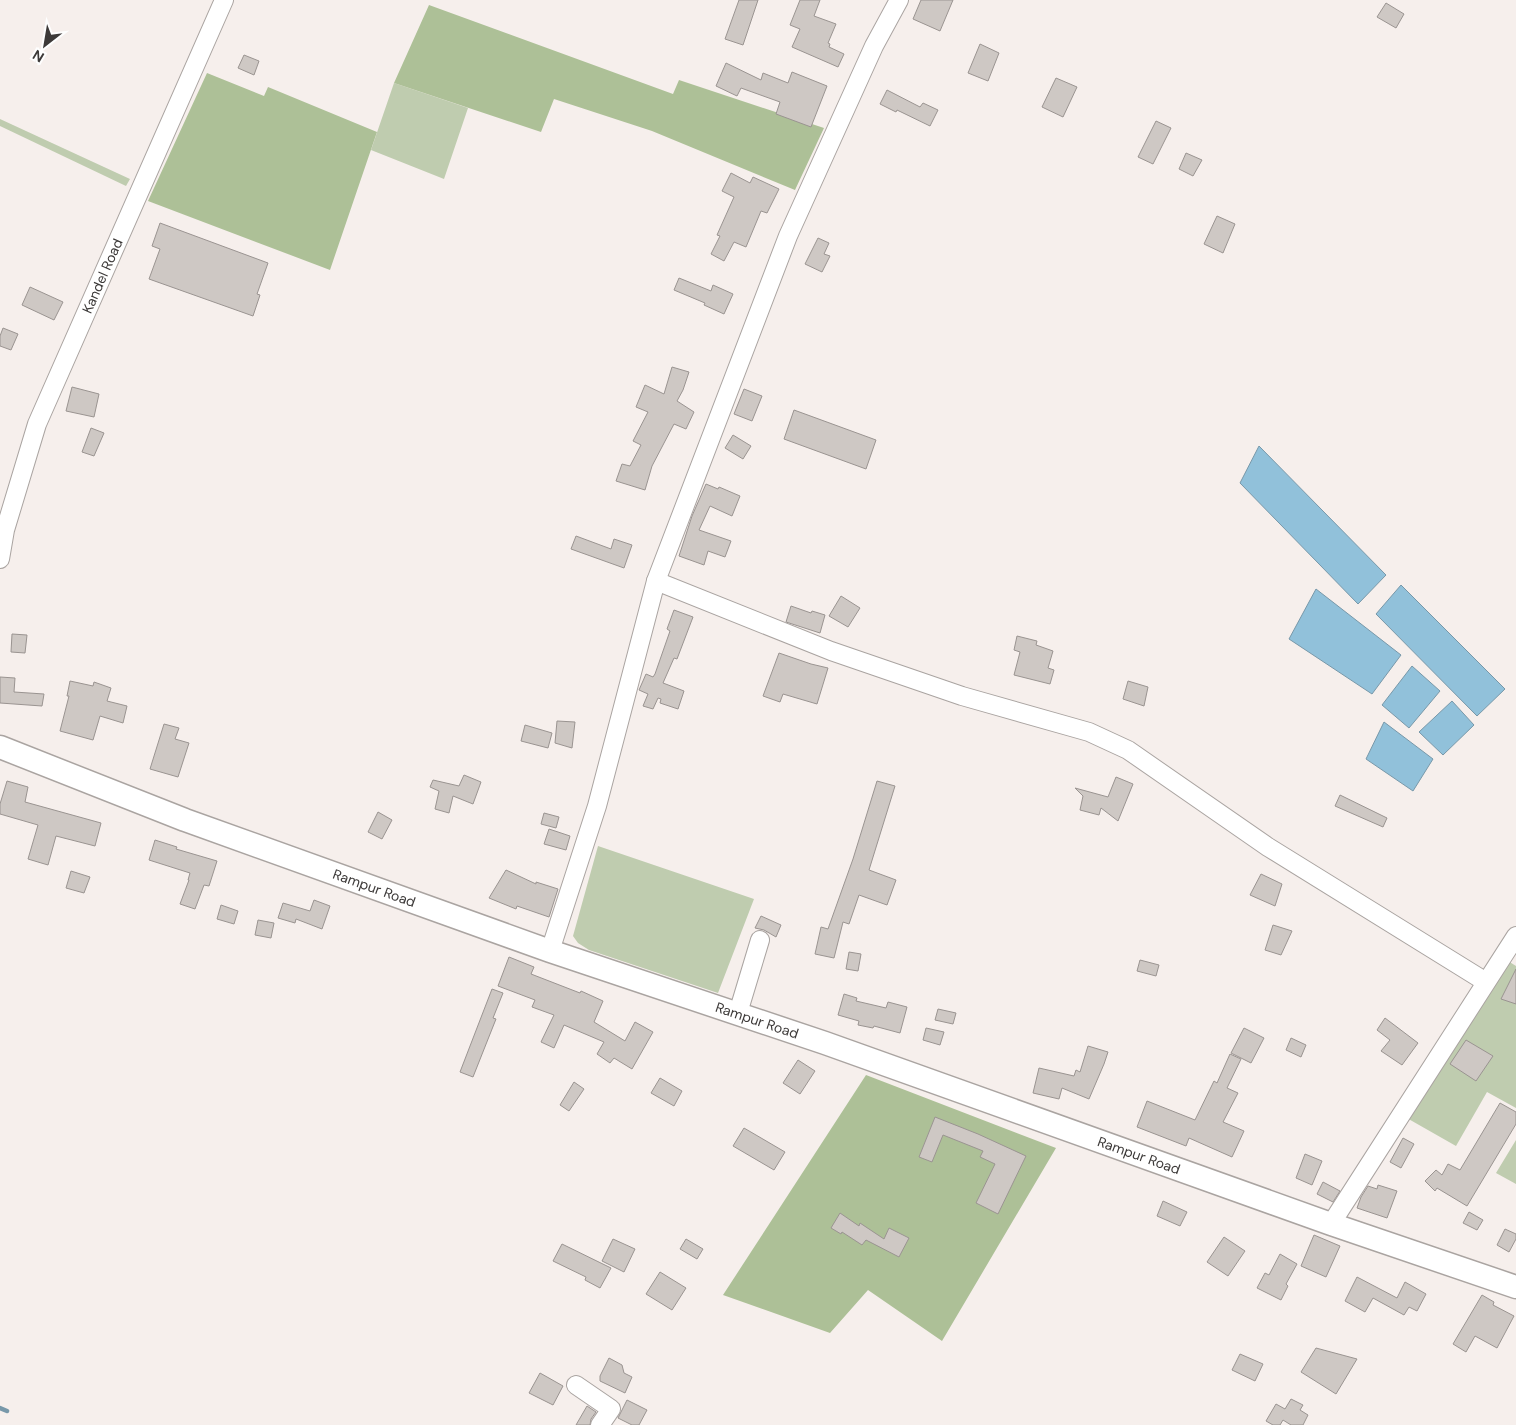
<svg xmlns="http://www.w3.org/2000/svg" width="1516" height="1425" viewBox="0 0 1516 1425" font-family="'DM Sans',sans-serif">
	<rect width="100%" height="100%" fill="#f6efec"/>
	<path fill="#bfccaf" d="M 394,83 L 468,108 L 444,179 L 371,150 Z
		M 0,119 L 130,179 L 126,186 L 0,126 Z
		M 598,846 L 754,899 L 718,993 L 589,950 L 578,943 L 573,936 Z
		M 1508,961 L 1516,966 L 1516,1108 L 1487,1092 L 1456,1146 L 1405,1117 Z
		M 1516,1140 L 1516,1184 L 1496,1173 Z"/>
	<path fill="#adc097" d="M 429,5 L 673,94 L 679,80 L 824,128 L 795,190 L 652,131 L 554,99 L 541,132 L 394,83 Z
		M 207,73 L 264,96 L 268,87 L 377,132 L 330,270 L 148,201 Z
		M 866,1075 L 1056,1148 L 942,1341 L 868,1290 L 830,1333 L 723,1295 Z"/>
	<path fill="#91c1da" stroke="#7898a9" d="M 1259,446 L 1386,575 L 1358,604 L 1240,483 Z
		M 1401,585 L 1505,689 L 1477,716 L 1376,614 Z
		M 1316,589 L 1401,655 L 1372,694 L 1289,639 Z
		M 1412,666 L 1440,691 L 1409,728 L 1382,705 Z
		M 1452,701 L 1474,725 L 1443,755 L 1419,732 Z
		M 1384,722 L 1433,759 L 1413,791 L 1366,759 Z"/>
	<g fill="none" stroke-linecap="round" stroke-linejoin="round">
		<path stroke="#7898a9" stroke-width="4.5" d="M 0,1408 L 7,1411"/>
	</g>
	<path fill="#cec8c4" stroke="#9a9491" d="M 739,0 L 758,0 L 743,45 L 725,39 Z
		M 800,0 L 820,0 L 814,16 L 836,24 L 828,43 L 830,44 L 829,47 L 844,54 L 838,67 L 792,47 L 800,29 L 790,25 Z
		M 921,0 L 953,0 L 940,31 L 913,19 Z
		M 1386,3 L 1404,14 L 1396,28 L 1377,17 Z
		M 980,44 L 999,53 L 988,81 L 968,73 Z
		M 244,55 L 259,61 L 254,75 L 238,68 Z
		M 726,63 L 761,80 L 763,73 L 788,83 L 792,72 L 827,86 L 811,127 L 776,114 L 780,102 L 741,88 L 737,96 L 716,86 Z
		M 1056,78 L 1077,87 L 1063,117 L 1042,107 Z
		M 887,90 L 920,107 L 923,103 L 938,110 L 930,126 L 897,110 L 896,112 L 880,104 Z
		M 1156,121 L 1171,128 L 1153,164 L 1138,157 Z
		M 1186,153 L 1202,160 L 1193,176 L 1179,169 Z
		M 731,173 L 750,183 L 753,177 L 779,189 L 767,213 L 761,211 L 746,247 L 734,242 L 724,261 L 711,254 L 720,236 L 717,235 L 734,197 L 722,191 Z
		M 1217,216 L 1235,224 L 1223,253 L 1204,244 Z
		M 160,223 L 268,263 L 257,294 L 260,295 L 253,316 L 149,279 L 160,249 L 152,246 Z
		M 818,238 L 829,243 L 824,254 L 830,256 L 822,272 L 805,264 Z
		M 679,278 L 711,291 L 713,285 L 733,294 L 724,314 L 704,305 L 705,303 L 674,290 Z
		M 30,287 L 63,302 L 54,320 L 22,305 Z
		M 3,328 L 18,334 L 11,350 L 0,346 L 0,336 Z
		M 672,367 L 689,372 L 683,390 L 677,401 L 694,412 L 686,429 L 674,424 L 652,466 L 645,490 L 616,481 L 622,464 L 630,466 L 641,445 L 633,441 L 648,412 L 636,407 L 645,385 L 664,394 Z
		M 72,387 L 99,394 L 94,417 L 66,411 Z
		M 744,389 L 762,396 L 752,421 L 734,414 Z
		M 794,410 L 876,440 L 866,469 L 784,439 Z
		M 91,428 L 104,433 L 94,456 L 82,452 Z
		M 733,435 L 751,446 L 743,459 L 725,448 Z
		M 706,484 L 718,489 L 719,487 L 740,496 L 732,516 L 710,506 L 699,530 L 731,541 L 725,557 L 708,551 L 704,565 L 679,556 L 692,516 Z
		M 576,536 L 611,549 L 614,539 L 632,545 L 624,568 L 571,549 Z
		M 841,596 L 860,608 L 848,627 L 829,616 Z
		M 791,606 L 811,613 L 812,611 L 825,615 L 820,633 L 786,622 Z
		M 674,610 L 693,617 L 677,659 L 674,658 L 663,683 L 684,691 L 678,709 L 660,703 L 661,699 L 658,698 L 653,709 L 643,706 L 648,694 L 639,690 L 646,674 L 653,677 L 655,674 L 670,631 L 667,629 Z
		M 12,634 L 27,635 L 25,653 L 11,652 Z
		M 1017,636 L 1037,641 L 1036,645 L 1053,651 L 1048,668 L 1054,670 L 1050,684 L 1014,675 L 1020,652 L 1014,650 Z
		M 779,653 L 811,664 L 828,668 L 817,704 L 783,694 L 780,702 L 763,696 Z
		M 0,677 L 15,678 L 14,692 L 44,694 L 42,706 L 0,703 Z
		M 70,681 L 93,686 L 94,682 L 111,688 L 107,701 L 127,706 L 123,723 L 100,716 L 93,740 L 60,731 L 69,696 L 67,696 Z
		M 1128,681 L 1148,687 L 1144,706 L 1123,699 Z
		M 557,721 L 575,722 L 572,748 L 555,743 Z
		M 164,724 L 179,728 L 175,739 L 189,743 L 178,777 L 150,769 Z
		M 525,725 L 552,733 L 548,748 L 521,741 Z
		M 464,775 L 481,782 L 473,804 L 453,796 L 449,813 L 435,809 L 439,791 L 430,787 L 433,780 L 459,786 Z
		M 1116,777 L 1133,784 L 1118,821 L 1101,808 L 1099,815 L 1080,810 L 1083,796 L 1075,788 L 1108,797 Z
		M 7,781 L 28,787 L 25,802 L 101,823 L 95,846 L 56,836 L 48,865 L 28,859 L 38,825 L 0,814 L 0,804 Z
		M 877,781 L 895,786 L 869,870 L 896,880 L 887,905 L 859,895 L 849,924 L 843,922 L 834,958 L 815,954 L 821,927 L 828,929 L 853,859 Z
		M 1340,795 L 1387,818 L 1383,827 L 1335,806 Z
		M 378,812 L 392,820 L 382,839 L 368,832 Z
		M 544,813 L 559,817 L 556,828 L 541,824 Z
		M 549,829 L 570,836 L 566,850 L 544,844 Z
		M 155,840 L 177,847 L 176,849 L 217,861 L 209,886 L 204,885 L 195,909 L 180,904 L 189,880 L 188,880 L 190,873 L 149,860 Z
		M 506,870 L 536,884 L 536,882 L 558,889 L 549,917 L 517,906 L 516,909 L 489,898 Z
		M 71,871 L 90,877 L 84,893 L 66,888 Z
		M 1261,874 L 1282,884 L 1275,906 L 1250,895 Z
		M 314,900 L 330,906 L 322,929 L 296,919 L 295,923 L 278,918 L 283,903 L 310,911 Z
		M 221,905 L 238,911 L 234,924 L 217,919 Z
		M 761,916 L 781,925 L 776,937 L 764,930 L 755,928 Z
		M 258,920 L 274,923 L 271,938 L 255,935 Z
		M 1273,925 L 1292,931 L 1281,955 L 1265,950 Z
		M 849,952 L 861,954 L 858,971 L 846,969 Z
		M 509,957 L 534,967 L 531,974 L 580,993 L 581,991 L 603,1001 L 594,1022 L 625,1041 L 635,1022 L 653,1032 L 632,1069 L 614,1058 L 610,1063 L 597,1054 L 604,1042 L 564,1025 L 554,1048 L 541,1042 L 554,1015 L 532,1007 L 535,1000 L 498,986 Z
		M 1140,960 L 1159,965 L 1156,976 L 1137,971 Z
		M 1516,969 L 1516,1004 L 1501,999 Z
		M 492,989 L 503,993 L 493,1018 L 496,1019 L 473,1077 L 460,1072 Z
		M 844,994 L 857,998 L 856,1001 L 886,1008 L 888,1002 L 907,1007 L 900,1033 L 874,1026 L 873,1028 L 858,1025 L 859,1021 L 838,1015 Z
		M 938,1009 L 956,1013 L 953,1024 L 935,1020 Z
		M 1385,1018 L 1418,1043 L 1402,1065 L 1381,1051 L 1390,1040 L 1377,1030 Z
		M 926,1028 L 944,1032 L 940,1045 L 923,1040 Z
		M 1244,1028 L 1264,1038 L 1251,1063 L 1231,1053 Z
		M 1291,1038 L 1306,1045 L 1301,1057 L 1286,1050 Z
		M 1466,1040 L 1493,1056 L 1476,1081 L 1450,1064 Z
		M 1088,1046 L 1108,1052 L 1104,1064 L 1089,1099 L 1062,1088 L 1059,1099 L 1033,1093 L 1039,1068 L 1074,1076 L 1076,1070 L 1080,1072 Z
		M 1230,1054 L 1241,1059 L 1227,1088 L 1238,1093 L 1223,1122 L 1244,1131 L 1232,1157 L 1189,1138 L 1186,1146 L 1137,1127 L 1147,1101 L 1195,1120 L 1214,1081 L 1217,1083 Z
		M 798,1060 L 815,1071 L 800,1094 L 783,1083 Z
		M 660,1078 L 682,1091 L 674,1106 L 651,1093 Z
		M 574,1082 L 584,1089 L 569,1111 L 560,1105 Z
		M 1500,1103 L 1516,1112 L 1516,1124 L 1467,1206 L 1437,1188 L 1435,1191 L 1425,1181 L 1436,1170 L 1442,1175 L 1448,1164 L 1460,1170 Z
		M 935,1117 L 978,1134 L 1026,1156 L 998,1214 L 976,1203 L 995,1164 L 980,1157 L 983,1151 L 943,1135 L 932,1162 L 919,1157 Z
		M 744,1128 L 785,1152 L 774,1170 L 733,1146 Z
		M 1403,1138 L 1414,1144 L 1401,1168 L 1390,1162 Z
		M 1305,1154 L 1322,1161 L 1312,1185 L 1296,1178 Z
		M 1323,1182 L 1340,1191 L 1333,1202 L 1317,1194 Z
		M 1378,1185 L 1397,1191 L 1387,1218 L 1357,1208 L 1361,1197 L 1368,1186 L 1377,1189 Z
		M 1163,1201 L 1187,1212 L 1180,1226 L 1157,1216 Z
		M 1469,1212 L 1483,1220 L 1477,1230 L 1463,1223 Z
		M 840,1213 L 859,1226 L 860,1223 L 884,1239 L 889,1228 L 909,1238 L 899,1257 L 866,1240 L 862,1245 L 842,1232 L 841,1234 L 831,1228 Z
		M 1505,1229 L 1516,1234 L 1516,1239 L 1509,1252 L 1497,1245 Z
		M 1314,1235 L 1340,1246 L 1326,1277 L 1301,1266 Z
		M 1224,1237 L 1245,1251 L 1228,1276 L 1207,1262 Z
		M 613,1239 L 635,1249 L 624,1272 L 602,1261 Z
		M 686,1239 L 703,1249 L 697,1259 L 680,1249 Z
		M 562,1244 L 611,1268 L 600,1288 L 585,1280 L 586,1277 L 553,1261 Z
		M 1280,1254 L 1297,1264 L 1286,1284 L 1288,1286 L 1281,1300 L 1257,1288 L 1265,1273 L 1269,1275 Z
		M 660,1272 L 686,1288 L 672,1310 L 646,1294 Z
		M 1357,1277 L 1397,1298 L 1405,1282 L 1426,1294 L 1417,1311 L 1409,1307 L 1404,1315 L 1373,1298 L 1365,1312 L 1345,1301 Z
		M 1482,1295 L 1494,1302 L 1493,1305 L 1514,1316 L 1497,1348 L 1475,1336 L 1466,1352 L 1453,1344 Z
		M 1316,1348 L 1357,1359 L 1336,1394 L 1301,1372 Z
		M 1240,1354 L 1263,1364 L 1255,1381 L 1232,1370 Z
		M 609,1358 L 622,1365 L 624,1373 L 632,1377 L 625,1393 L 600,1381 L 600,1376 Z
		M 540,1373 L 563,1386 L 553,1405 L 529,1393 Z
		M 1291,1399 L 1303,1405 L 1300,1410 L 1308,1415 L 1303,1425 L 1291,1425 L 1283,1420 L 1280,1425 L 1273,1425 L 1266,1421 L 1276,1404 L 1285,1409 Z
		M 627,1400 L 647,1410 L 639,1425 L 632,1425 L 618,1418 Z
		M 587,1406 L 596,1412 L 591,1419 L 590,1425 L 576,1425 Z"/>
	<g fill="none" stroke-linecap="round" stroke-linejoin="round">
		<defs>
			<g id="minor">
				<path id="s1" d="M 0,559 L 5,530 L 37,424 L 224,0"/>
				<path d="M 656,581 L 831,651 L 962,696 L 1089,732 L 1128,750 L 1268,847 L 1486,982"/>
				<path d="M 550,951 L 597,806 L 656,581 L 788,236 L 874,46 L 899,0"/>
				<path d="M 738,1013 L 760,940"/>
				<path d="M 1331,1224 L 1516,936"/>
				<path d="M 576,1385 L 611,1409 L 600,1425"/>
			</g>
			<g id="major">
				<path id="s2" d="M 0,747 L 185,820 L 550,951 L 825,1043 L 1331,1224 L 1516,1287"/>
			</g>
		</defs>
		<use href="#minor" stroke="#aaa4a1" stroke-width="20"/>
		<use href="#major" stroke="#aaa4a1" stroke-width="25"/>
		<use href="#minor" stroke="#fff" stroke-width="18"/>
		<use href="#major" stroke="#fff" stroke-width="22"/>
	</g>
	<g text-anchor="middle" stroke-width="4.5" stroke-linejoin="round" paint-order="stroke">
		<g font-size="14" fill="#3c3938" stroke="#fefefe">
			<text dy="5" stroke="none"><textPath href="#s1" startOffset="302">Kandel Road</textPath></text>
			<text dy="5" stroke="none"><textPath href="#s2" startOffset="400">Rampur Road</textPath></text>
			<text dy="5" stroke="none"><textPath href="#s2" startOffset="805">Rampur Road</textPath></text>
			<text dy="5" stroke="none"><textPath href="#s2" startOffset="1210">Rampur Road</textPath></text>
		</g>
	</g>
	<g transform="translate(45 45) rotate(211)" stroke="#fefefe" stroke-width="4" paint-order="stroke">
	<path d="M0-4L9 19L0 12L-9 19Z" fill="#3c3938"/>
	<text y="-8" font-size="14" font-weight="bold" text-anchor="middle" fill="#3c3938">N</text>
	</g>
</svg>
